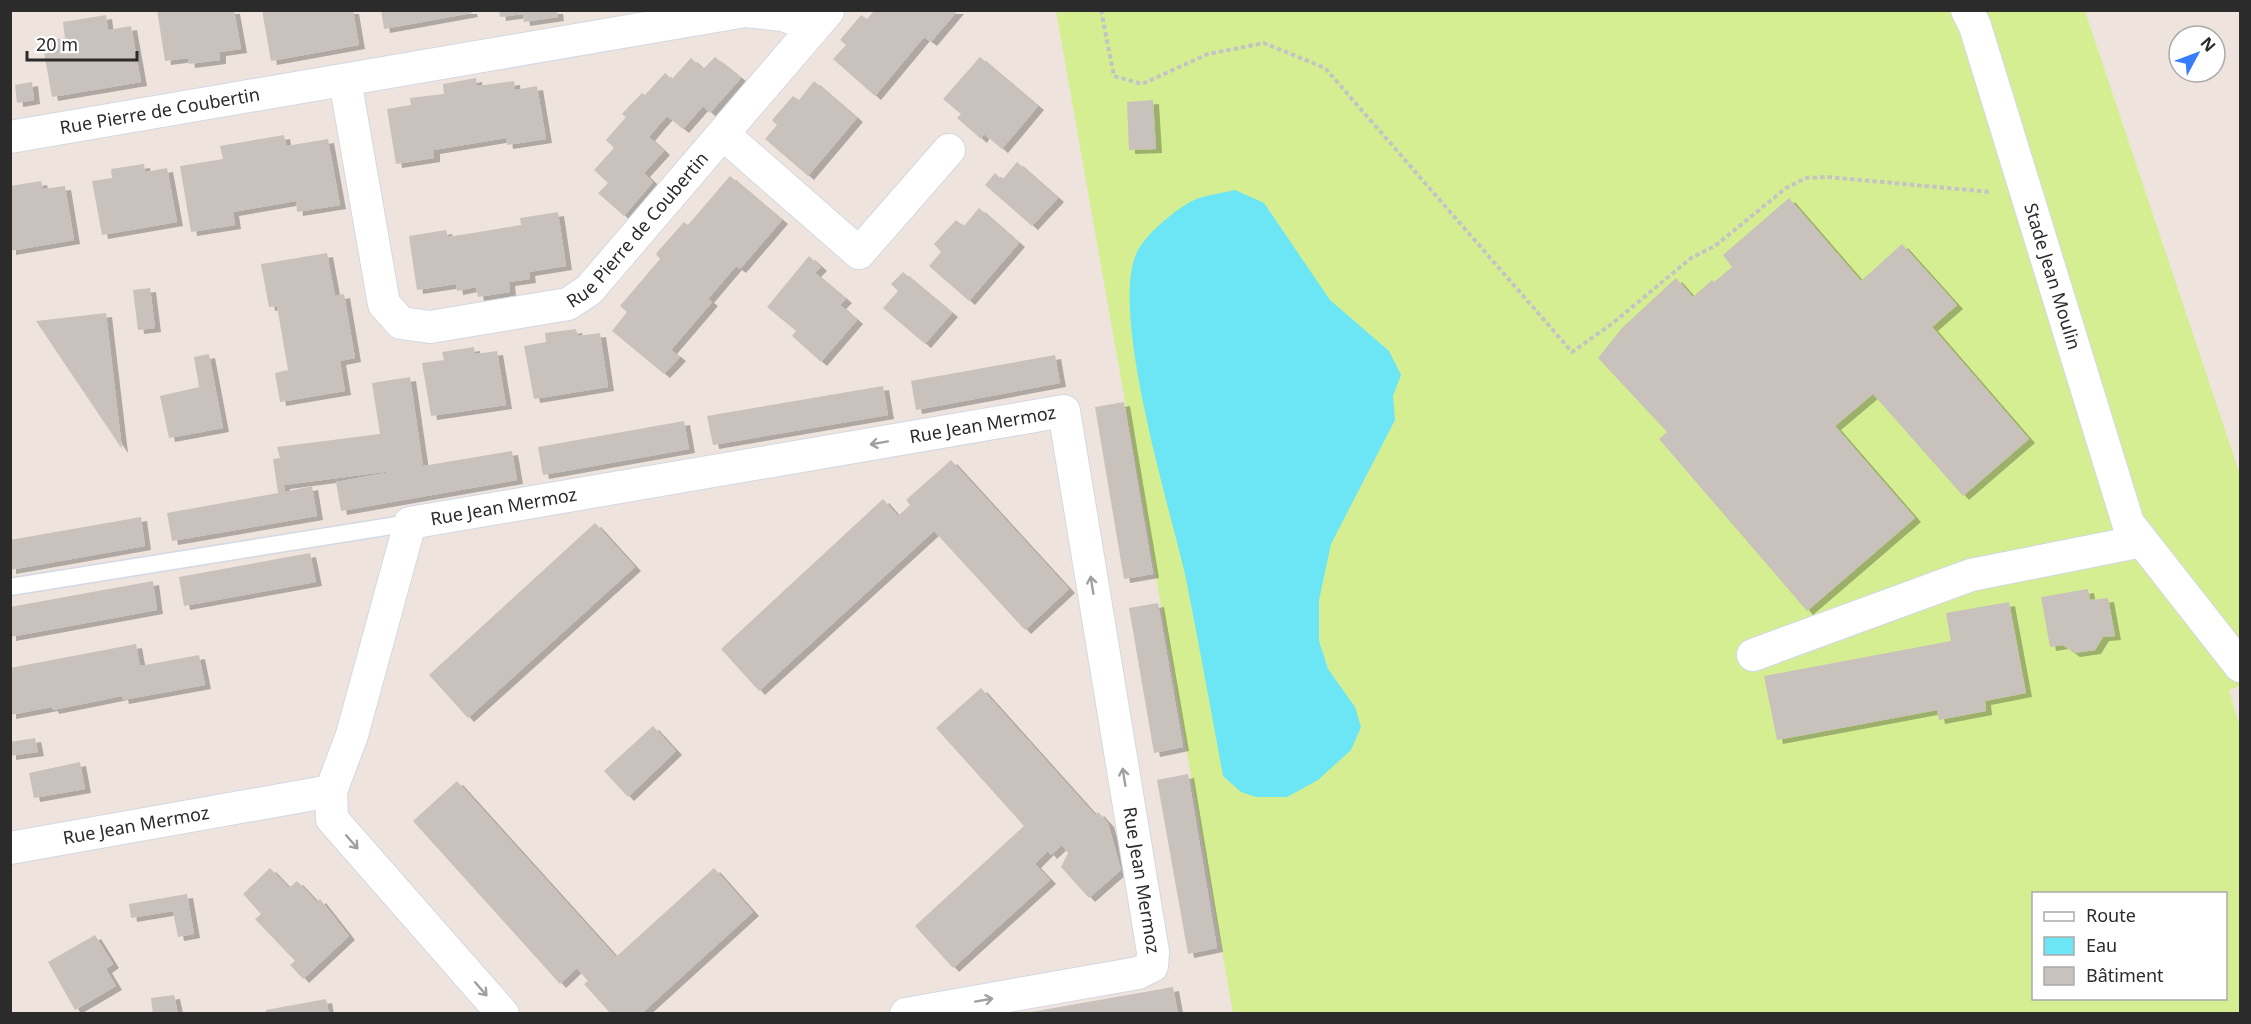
<svg xmlns="http://www.w3.org/2000/svg" width="2251" height="1024" viewBox="0 0 2251 1024" font-family="'Noto Sans',sans-serif">
	<defs>
		<filter id="shadow"><feDropShadow dx="6" dy="4" stdDeviation="0" flood-color="#0004"/></filter>
	</defs>
	<rect width="100%" height="100%" fill="#eee4dd"/>
	<path fill="#d5ee92" fill-rule="evenodd" d="M 1056,11 L 2085,11 L 2240,475 L 2240,686 L 2229,690 L 2240,727 L 2240,1013 L 1233,1013 ZM 2034,894 L 2226,894 L 2226,998 L 2034,998 Z"/>
	<path fill="#6ce5f4" d="M 1235,190 L 1264,203 L 1330,300 L 1389,351 L 1401,375 L 1393,396 L 1395,420 L 1331,544 L 1319,600 L 1319,641 L 1328,669 L 1355,707 L 1361,727 L 1351,750 L 1318,780 L 1287,797 L 1256,797 L 1241,792 L 1223,776 C 1211,710 1199,645 1186,579 C 1171,510 1107,308 1138,250 C 1147,233 1181,204 1199,198 C 1211,194 1223,193 1235,190 Z"/>
	<path fill="#c9c1bc" filter="url(#shadow)" d="M 157,10 L 234,10 L 241,49 L 220,52 L 220,60 L 189,64 L 188,58 L 165,61 Z
		M 262,10 L 353,10 L 359,45 L 271,61 Z
		M 381,10 L 471,10 L 472,13 L 384,29 Z
		M 499,10 L 557,10 L 558,17 L 524,22 L 523,14 L 500,17 Z
		M 875,10 L 958,10 L 931,42 L 924,37 L 875,96 L 833,59 L 846,45 L 840,40 L 861,15 L 867,19 Z
		M 106,15 L 108,30 L 131,26 L 141,82 L 52,97 L 42,41 L 65,38 L 63,22 Z
		M 715,57 L 741,78 L 710,113 L 703,106 L 683,129 L 667,116 L 658,126 L 649,137 L 664,151 L 644,173 L 653,182 L 624,216 L 598,193 L 608,183 L 594,170 L 614,148 L 606,140 L 626,117 L 622,114 L 631,104 L 642,93 L 645,95 L 665,73 L 672,79 L 691,58 L 703,69 Z
		M 980,57 L 1038,106 L 1002,149 L 984,134 L 981,139 L 957,118 L 961,114 L 943,99 Z
		M 476,78 L 477,86 L 514,81 L 515,90 L 537,86 L 546,139 L 507,145 L 506,138 L 434,150 L 434,158 L 396,164 L 387,109 L 411,105 L 410,98 L 444,94 L 443,84 Z
		M 814,81 L 857,118 L 808,176 L 765,139 L 777,125 L 772,120 L 793,96 L 799,100 Z
		M 32,82 L 34,100 L 17,103 L 15,85 Z
		M 1153,100 L 1156,149 L 1129,150 L 1127,102 Z
		M 284,135 L 286,146 L 328,139 L 340,205 L 297,212 L 296,201 L 233,212 L 235,225 L 191,232 L 180,166 L 223,159 L 220,146 Z
		M 1017,162 L 1058,198 L 1032,226 L 985,185 L 995,173 L 1002,180 Z
		M 144,164 L 145,172 L 167,168 L 177,222 L 102,235 L 92,181 L 112,178 L 111,169 Z
		M 730,176 L 782,220 L 740,269 L 736,266 L 708,299 L 712,302 L 671,350 L 680,357 L 664,374 L 612,331 L 627,312 L 620,306 L 660,259 L 656,254 L 660,249 L 684,222 L 688,225 Z
		M 41,181 L 43,189 L 65,186 L 74,240 L 10,251 L 10,186 Z
		M 1789,198 L 1861,281 L 1902,244 L 1957,305 L 1932,327 L 2029,439 L 1963,496 L 1873,394 L 1835,426 L 1915,518 L 1807,611 L 1659,439 L 1667,432 L 1598,358 L 1622,328 L 1676,278 L 1693,297 L 1712,280 L 1714,282 L 1732,267 L 1723,255 Z
		M 979,208 L 1019,243 L 969,301 L 929,266 L 941,252 L 934,244 L 956,220 L 964,226 Z
		M 558,212 L 566,266 L 529,272 L 530,279 L 509,282 L 510,292 L 478,297 L 476,287 L 457,291 L 456,284 L 417,290 L 409,236 L 446,230 L 448,237 L 485,231 L 521,225 L 520,218 Z
		M 327,253 L 335,296 L 344,294 L 355,358 L 340,361 L 345,391 L 280,402 L 275,373 L 288,370 L 277,306 L 269,307 L 261,264 Z
		M 809,256 L 821,267 L 815,273 L 846,299 L 840,305 L 857,320 L 821,362 L 792,336 L 796,331 L 767,307 Z
		M 903,272 L 952,313 L 925,344 L 883,308 L 898,291 L 891,284 Z
		M 150,288 L 155,328 L 138,330 L 133,290 Z
		M 106,313 L 122,449 L 36,321 Z
		M 576,329 L 578,336 L 600,333 L 608,387 L 534,399 L 524,346 L 546,342 L 545,333 Z
		M 474,347 L 475,354 L 497,351 L 506,405 L 431,416 L 422,363 L 444,360 L 442,352 Z
		M 209,354 L 223,428 L 169,438 L 160,396 L 199,387 L 194,357 Z
		M 1055,355 L 1060,383 L 916,410 L 911,381 Z
		M 410,377 L 423,466 L 512,451 L 517,480 L 341,511 L 336,482 L 407,469 L 284,485 L 285,492 L 312,486 L 317,516 L 172,541 L 167,513 L 278,493 L 273,459 L 280,458 L 277,447 L 380,434 L 372,383 Z
		M 883,386 L 888,415 L 713,445 L 707,416 Z
		M 1124,402 L 1153,574 L 1124,579 L 1095,407 Z
		M 684,421 L 689,449 L 543,475 L 538,447 Z
		M 951,460 L 1069,589 L 1025,630 L 934,531 L 759,691 L 721,649 L 883,499 L 898,516 L 910,505 L 906,500 Z
		M 141,517 L 145,546 L 10,570 L 10,540 Z
		M 595,523 L 635,567 L 468,718 L 429,675 Z
		M 310,553 L 316,582 L 184,606 L 179,577 Z
		M 153,581 L 157,610 L 10,637 L 10,607 Z
		M 2088,589 L 2090,600 L 2108,598 L 2115,636 L 2103,637 L 2095,650 L 2074,653 L 2063,645 L 2050,647 L 2041,597 Z
		M 2009,602 L 2026,693 L 1985,701 L 1986,711 L 1939,720 L 1937,710 L 1777,740 L 1764,676 L 1951,641 L 1946,613 Z
		M 1158,603 L 1183,747 L 1154,753 L 1129,608 Z
		M 136,644 L 140,666 L 199,655 L 205,685 L 123,700 L 122,696 L 53,710 L 52,707 L 10,715 L 10,668 Z
		M 981,688 L 1095,815 L 1098,812 L 1108,823 L 1121,870 L 1089,898 L 1061,867 L 1068,853 L 1062,845 L 1051,855 L 1048,851 L 1035,864 L 1050,880 L 953,968 L 915,926 L 1024,826 L 936,728 Z
		M 653,726 L 676,751 L 628,797 L 604,771 Z
		M 35,738 L 38,752 L 10,756 L 10,742 Z
		M 80,762 L 85,789 L 34,798 L 29,773 Z
		M 1188,774 L 1217,948 L 1188,954 L 1157,780 Z
		M 457,781 L 616,957 L 714,868 L 753,912 L 641,1014 L 611,1014 L 584,984 L 588,981 L 577,968 L 560,984 L 413,821 Z
		M 270,868 L 289,888 L 297,881 L 317,902 L 320,899 L 349,936 L 303,979 L 290,965 L 295,961 L 255,919 L 261,914 L 243,894 Z
		M 187,894 L 194,934 L 178,937 L 173,911 L 131,918 L 129,904 Z
		M 95,935 L 113,964 L 106,969 L 116,986 L 75,1010 L 48,962 Z
		M 1173,987 L 1178,1014 L 1031,1014 L 1031,1012 Z
		M 174,995 L 178,1014 L 153,1014 L 151,998 Z
		M 326,999 L 329,1014 L 266,1014 L 266,1010 Z"/>
	<g fill="none" stroke-linecap="round" stroke-linejoin="round">
		<defs>
			<path id="lane" d="M 10,587 L 410,523"/>
			<g id="street">
				<path id="s1" d="M 1967,10 L 1975,26 L 2128,523 L 2240,666"/>
				<path id="s2" d="M 345,80 L 384,304 L 401,323 L 430,327 L 568,304 L 589,290 L 828,11"/>
				<path d="M 723,134 L 859,253 L 949,150"/>
				<path id="s3" d="M 10,137 L 745,11 L 783,15 L 815,26"/>
				<path d="M 1753,655 L 1971,575 L 2142,541"/>
				<path id="s4" d="M 10,848 L 331,791"/>
				<path id="s5" d="M 503,1014 L 332,819 L 331,791 L 352,735 L 410,523 L 1064,411 L 1153,952 L 1152,966 L 1138,973 L 906,1014"/>
			</g>
		</defs>
		<use href="#lane" stroke="#d2d8e4" stroke-width="19"/>
		<use href="#street" stroke="#d2d8e4" stroke-width="34"/>
		<path stroke="#c4c4c4" stroke-width="4" stroke-dasharray="4.5 3" stroke-linecap="butt" d="M 1101,10 L 1114,76 L 1142,84 L 1208,54 L 1264,43 L 1325,68 L 1572,352 L 1613,323 L 1691,258 L 1715,246 L 1786,188 L 1806,178 L 1828,177 L 1991,192"/>
		<use href="#lane" stroke="#fff" stroke-width="16"/>
		<use href="#street" stroke="#fff" stroke-width="32"/>
	</g>
	<defs><path id="oneway-shaft" d="M-6 0H5M1.5-3L5.5 0L1.5 3" fill="none" stroke-width="1.6" stroke-linecap="round" stroke-linejoin="round" transform="scale(1.5)"/></defs>
	<g stroke="#a0a0a0">
		<use href="#oneway-shaft" transform="translate(879 443) rotate(170)"/>
		<use href="#oneway-shaft" transform="translate(1092 585) rotate(-99)"/>
		<use href="#oneway-shaft" transform="translate(1124 777) rotate(-99)"/>
		<use href="#oneway-shaft" transform="translate(352 842) rotate(49)"/>
		<use href="#oneway-shaft" transform="translate(481 989) rotate(49)"/>
		<use href="#oneway-shaft" transform="translate(984 1000) rotate(-10)"/>
	</g>
	<g text-anchor="middle" stroke-width="4.5" stroke-linejoin="round" paint-order="stroke">
		<g font-size="18" fill="#2b2b2b" stroke="#fff">
			<text dy="6" stroke="none"><textPath href="#s3" startOffset="152">Rue Pierre de Coubertin</textPath></text>
			<text dy="6" stroke="none"><textPath href="#s2" startOffset="524">Rue Pierre de Coubertin</textPath></text>
			<text dy="6" stroke="none"><textPath href="#s1" startOffset="280">Stade Jean Moulin</textPath></text>
			<text dy="6" stroke="none"><textPath href="#s5" startOffset="1148">Rue Jean Mermoz</textPath></text>
			<text dy="6" stroke="none"><textPath href="#s5" startOffset="662">Rue Jean Mermoz</textPath></text>
			<text dy="6" stroke="none"><textPath href="#s4" startOffset="128">Rue Jean Mermoz</textPath></text>
			<text dy="6" stroke="none"><textPath href="#s5" startOffset="1706">Rue Jean Mermoz</textPath></text>
		</g>
	</g>
	<rect width="2251" height="1024" fill="none" stroke="#2b2b2b" stroke-width="24"/>
	<rect x="2032" y="892" width="195" height="108" fill="#ffffff" stroke="#aaaaaa" stroke-width="1.5"/>
	<rect x="2044" y="912" width="30" height="9" fill="#ffffff" stroke="#aaaaaa" stroke-width="1.5"/>
	<text x="2086" y="922" font-size="18" fill="#2b2b2b">Route</text>
	<rect x="2044" y="937" width="30" height="18" fill="#6ce5f4" stroke="#aaaaaa" stroke-width="1.5"/>
	<text x="2086" y="952" font-size="18" fill="#2b2b2b">Eau</text>
	<rect x="2044" y="967" width="30" height="18" fill="#c9c1bc" stroke="#aaaaaa" stroke-width="1.5"/>
	<text x="2086" y="982" font-size="18" fill="#2b2b2b">Bâtiment</text>
	<g transform="translate(2197 54) rotate(49)"><circle r="28" fill="#ffffff" stroke="#aaaaaa" stroke-width="1.5"/>
	<path d="M0-4.5L10 22L0 15L-10 22Z" fill="#387cff"/>
	<text y="-9" font-size="16" font-weight="bold" text-anchor="middle" fill="#2b2b2b">N</text>
	</g>
	<path d="M27 51v9h110v-9" fill="none" stroke="#2b2b2b" stroke-width="3"/>
	<text x="36" y="51" font-size="18" fill="#2b2b2b" stroke="#ffffff" stroke-width="4.5" paint-order="stroke">20 m</text>
</svg>
